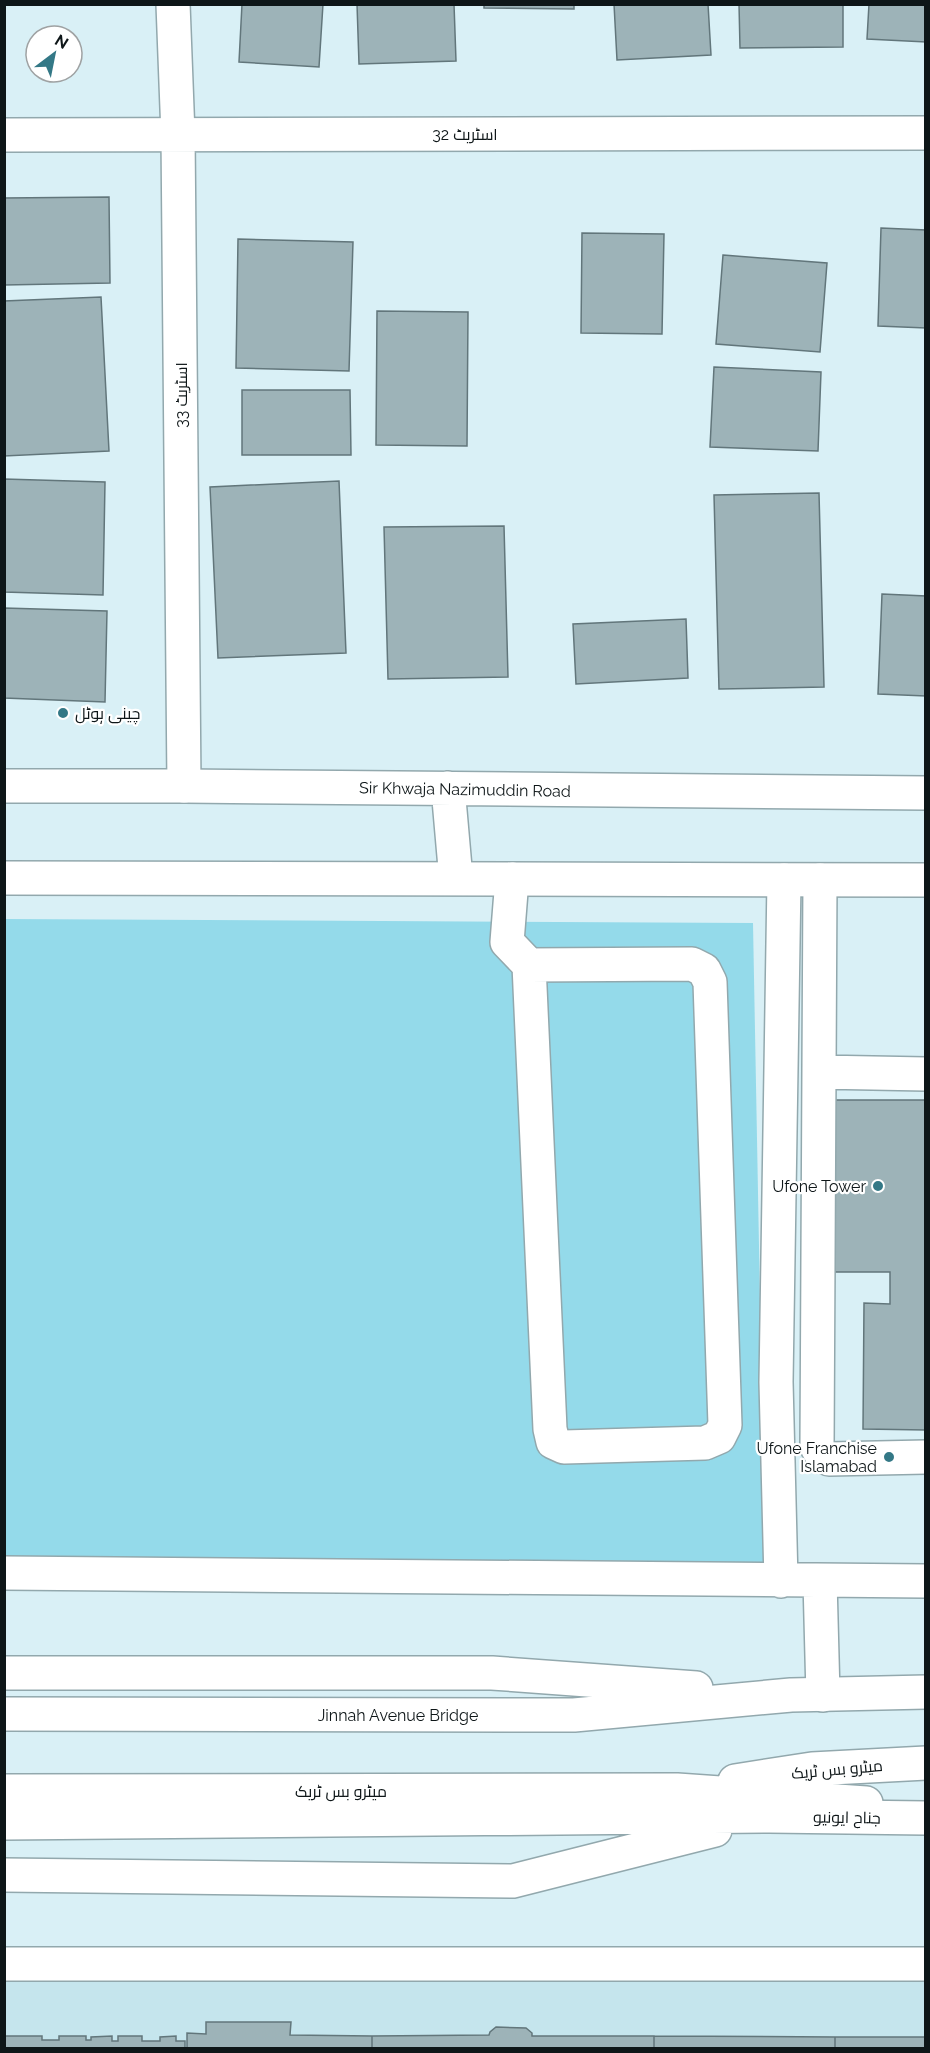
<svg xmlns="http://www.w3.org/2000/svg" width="930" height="2053" viewBox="0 0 930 2053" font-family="Raleway,Cairo,sans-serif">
	<rect width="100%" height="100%" fill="#d9f0f6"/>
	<path fill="#c5e5ed" d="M 4,1964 L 925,1964 L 925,2048 L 5,2048 Z"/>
	<path fill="#94daea" d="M 4,919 L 753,923 L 765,1570 L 5,1588 Z"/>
	<path fill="#9db3b8" stroke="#62767b" stroke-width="1.5" d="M 242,4 L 323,4 L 319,67 L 239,62 Z
		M 357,4 L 454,4 L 456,61 L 359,64 Z
		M 484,4 L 574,4 L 574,9 L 484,8 Z
		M 614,4 L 708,4 L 711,55 L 617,60 Z
		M 739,4 L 843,4 L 843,47 L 740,48 Z
		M 869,4 L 926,4 L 926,42 L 867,39 Z
		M 109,197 L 110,283 L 4,285 L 4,198 Z
		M 881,228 L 926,230 L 926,328 L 878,326 Z
		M 582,233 L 664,234 L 662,334 L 581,333 Z
		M 238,239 L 353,242 L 349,371 L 236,368 Z
		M 723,255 L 827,263 L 820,352 L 716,344 Z
		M 101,297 L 109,451 L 4,456 L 4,301 Z
		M 377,311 L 468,312 L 467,446 L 376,445 Z
		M 714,367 L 821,372 L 818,451 L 710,447 Z
		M 242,390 L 350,390 L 351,455 L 242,455 Z
		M 4,479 L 105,482 L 103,595 L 4,592 Z
		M 339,481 L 346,653 L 218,658 L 210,487 Z
		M 819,493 L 824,687 L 719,689 L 714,495 Z
		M 504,526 L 508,677 L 388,679 L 384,527 Z
		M 882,594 L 926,596 L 926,696 L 878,694 Z
		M 4,608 L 107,611 L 105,702 L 4,698 Z
		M 686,619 L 688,678 L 576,684 L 573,624 Z
		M 832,1100 L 926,1100 L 926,1430 L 863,1429 L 864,1303 L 890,1304 L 890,1272 L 831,1272 Z
		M 206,2022 L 291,2022 L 290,2035 L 372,2036 L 372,2048 L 187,2048 L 187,2033 L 206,2034 Z
		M 496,2027 L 526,2028 L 532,2033 L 532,2036 L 654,2036 L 654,2048 L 372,2048 L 372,2036 L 489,2035 L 490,2032 Z
		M 4,2036 L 42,2036 L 42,2040 L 59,2040 L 59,2036 L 86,2036 L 86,2040 L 91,2040 L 91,2037 L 112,2036 L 112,2041 L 118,2041 L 118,2036 L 142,2036 L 142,2041 L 160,2041 L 160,2037 L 176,2036 L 176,2041 L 185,2041 L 185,2048 L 4,2048 Z
		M 654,2036 L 835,2037 L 835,2048 L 654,2048 Z
		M 835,2037 L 926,2037 L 926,2048 L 835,2048 Z"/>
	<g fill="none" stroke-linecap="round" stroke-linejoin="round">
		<defs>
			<path id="minor" d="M 173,4 L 178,135 L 184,786
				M 4,135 L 926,133
				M 512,879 L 507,942 L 529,965 L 692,964 L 704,970 L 710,982 L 725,1425 L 719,1437 L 705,1443 L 564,1447 L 553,1442 L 550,1429 L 529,965
				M 820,880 L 817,1447 L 821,1454 L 829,1459 L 926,1457
				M 819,1072 L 926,1074
				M 4,1573 L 926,1581
				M 781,1581 L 776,1382 L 784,880
				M 820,1581 L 823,1695
				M 735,1781 L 812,1769 L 926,1763
				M 4,1791 L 677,1790 L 866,1803
				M 4,1964 L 926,1964"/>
			<path id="major" d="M 4,786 L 184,786 L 926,793
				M 448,788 L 456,879
				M 4,878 L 926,880
				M 4,1673 L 492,1673 L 696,1688
				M 4,1714 L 574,1715 L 791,1695 L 926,1692
				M 4,1823 L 769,1816 L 926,1818
				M 4,1875 L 513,1881 L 715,1830"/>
		</defs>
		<use href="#minor" stroke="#92a8ad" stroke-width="36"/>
		<use href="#major" stroke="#92a8ad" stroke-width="36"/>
		<use href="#minor" stroke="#fff" stroke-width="33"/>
		<use href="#major" stroke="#fff" stroke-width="33"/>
	</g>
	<g fill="#337886" stroke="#fff" stroke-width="2">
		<circle cx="63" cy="713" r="6"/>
		<circle cx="878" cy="1186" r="6"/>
		<circle cx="889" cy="1457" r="6"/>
	</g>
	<g text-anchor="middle" stroke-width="4.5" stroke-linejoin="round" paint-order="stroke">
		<g font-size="16" fill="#0e1618" stroke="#fff">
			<text x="465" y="140">اسٹریٹ 32</text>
			<text transform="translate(181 395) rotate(-90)" y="6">اسٹریٹ 33</text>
			<text transform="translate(465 789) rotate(1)" y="6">Sir Khwaja Nazimuddin Road</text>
			<text x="398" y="1721">Jinnah Avenue Bridge</text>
			<text transform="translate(837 1769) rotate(-5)" y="6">میٹرو بس ٹریک</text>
			<text x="341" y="1797">میٹرو بس ٹریک</text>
			<text transform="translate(847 1817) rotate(1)" y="6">جناح ایونیو</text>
		</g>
		<g font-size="16" fill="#0e1618" stroke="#fff" text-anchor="end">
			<text x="75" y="719" text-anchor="start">چینی ہوٹل</text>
			<text x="866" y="1192">Ufone Tower</text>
			<text x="877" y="1454">Ufone Franchise<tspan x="877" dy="18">Islamabad</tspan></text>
		</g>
	</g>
	<rect width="930" height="2053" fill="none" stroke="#0e1618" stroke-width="12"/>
	<g transform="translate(54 54) rotate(32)"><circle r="28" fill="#ffffff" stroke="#9fa2a3" stroke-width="1.5"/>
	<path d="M0-4.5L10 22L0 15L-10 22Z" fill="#337886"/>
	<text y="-9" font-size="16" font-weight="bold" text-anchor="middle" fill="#0e1618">N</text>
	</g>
</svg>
